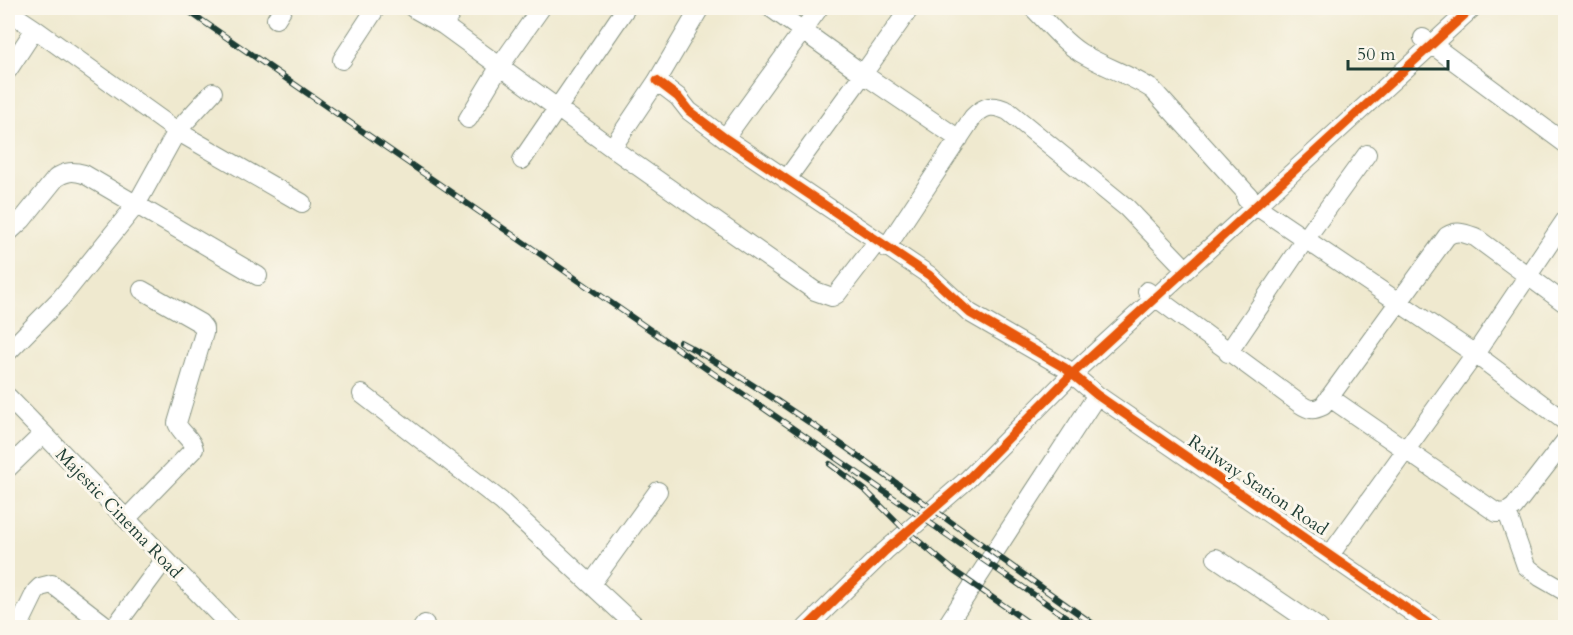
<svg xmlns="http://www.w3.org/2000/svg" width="1573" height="635" viewBox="0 0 1573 635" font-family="Cardo,serif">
	<rect width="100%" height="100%" fill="#fbf7ec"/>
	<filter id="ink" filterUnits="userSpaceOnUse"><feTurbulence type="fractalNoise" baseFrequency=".0167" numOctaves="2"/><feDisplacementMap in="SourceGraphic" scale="12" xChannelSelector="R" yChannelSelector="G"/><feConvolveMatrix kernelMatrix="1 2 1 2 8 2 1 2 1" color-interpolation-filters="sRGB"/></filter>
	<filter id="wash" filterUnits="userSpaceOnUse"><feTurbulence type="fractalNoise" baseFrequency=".008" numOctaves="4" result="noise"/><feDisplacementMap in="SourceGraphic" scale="24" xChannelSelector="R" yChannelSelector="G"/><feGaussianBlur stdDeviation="1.35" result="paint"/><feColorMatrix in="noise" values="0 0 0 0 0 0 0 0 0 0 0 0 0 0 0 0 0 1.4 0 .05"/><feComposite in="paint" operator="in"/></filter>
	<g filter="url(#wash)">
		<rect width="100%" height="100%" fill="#efe9cf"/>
	</g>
	<g filter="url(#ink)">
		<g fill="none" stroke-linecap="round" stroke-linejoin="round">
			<defs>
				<path id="minor" d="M 413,8 L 443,25 L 612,148 L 815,291 L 832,297 L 837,294 L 877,242
					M 771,8 L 863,74 L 910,8
					M 1033,8 C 1048,23 1063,42 1081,53 C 1104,67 1131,75 1153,90 L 1249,196
					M 8,11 L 35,29
					M 276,19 L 283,8
					M 443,25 L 455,8
					M 1423,38 L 1566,144
					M 342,60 L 376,8
					M 8,70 L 35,29 L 177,131 L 302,203
					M 657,81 L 678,97 L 689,111 L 725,138 L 929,275 L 970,313 L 1065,368 L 1097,395 L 1435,628
					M 468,119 L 500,66 L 541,8
					M 725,138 L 819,8
					M 612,148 L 657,81 L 700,8
					M 522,160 L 626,8
					M 786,180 L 863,74 L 959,139
					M 1246,199 L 1475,354 L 1566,422
					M 8,233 L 22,220 L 56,178 C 66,171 73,171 84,174 L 258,276
					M 886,248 L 973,117 C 985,105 993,104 1008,111 L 1127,208 L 1179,262
					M 1147,291 L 1300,404 C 1309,410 1313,411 1323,406 L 1447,236 C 1457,230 1464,233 1475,237 L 1566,304
					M 8,352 L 61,298 L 136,205 L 177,131 L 213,92
					M 1228,353 L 1304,241 L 1367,154
					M 362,394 L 501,501 L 638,628
					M 8,397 L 232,628
					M 1329,397 L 1497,513 L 1507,512 L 1514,507 L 1566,440
					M 8,468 L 43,434
					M 1507,512 L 1526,566 L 1540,577 L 1566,592
					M 126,519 L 194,449 C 192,438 180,433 177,423 L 204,333 L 204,328 L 200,323 L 142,290
					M 1330,555 L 1475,354 L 1566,219
					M 1216,558 L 1319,628
					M 591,584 L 658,491
					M 18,628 L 36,591 L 40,587 L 52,584 L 109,628
					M 114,628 L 165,559
					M 422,628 L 425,624
					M 806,628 L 885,551 L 968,479 L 1072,374 L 1472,8
					M 945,628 L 1097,395"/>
			</defs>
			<use href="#minor" stroke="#879382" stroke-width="20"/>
			<use href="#minor" stroke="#fff" stroke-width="18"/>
			<defs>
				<path id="rail" d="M 184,8 L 1082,628
					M 680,342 C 728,367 771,397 816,427 C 912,492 1004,562 1099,628
					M 830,464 L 866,491 L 903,528 L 954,571 L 1036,628"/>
			</defs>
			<use href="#rail" stroke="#1f3d34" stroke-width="6"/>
			<use href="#rail" stroke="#fbf7ec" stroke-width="4" stroke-dasharray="11" stroke-linecap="butt"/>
			<defs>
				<path id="cycleway" d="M 657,81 L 678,97 L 689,111 L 725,138 L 929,275 L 970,313 L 1065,368 L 1097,395 L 1435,628
					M 806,628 L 885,551 L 968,479 L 1072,374 L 1472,8"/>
			</defs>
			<use href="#cycleway" stroke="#fbf7ec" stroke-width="13"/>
			<use href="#cycleway" stroke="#e8590c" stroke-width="9"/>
		</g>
	</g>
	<g text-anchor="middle" stroke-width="6" stroke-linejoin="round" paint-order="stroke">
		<g font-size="18" fill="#1f3d34" stroke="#fbf7ec">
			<text transform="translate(1258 485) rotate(34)" y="6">Railway Station Road</text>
			<text transform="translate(119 513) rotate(46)" y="6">Majestic Cinema Road</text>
		</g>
	</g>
	<rect width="1573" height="635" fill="none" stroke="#fbf7ec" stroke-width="30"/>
	<path d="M1348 60v9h100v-9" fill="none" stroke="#1f3d34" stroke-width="3"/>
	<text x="1357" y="60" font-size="18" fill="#1f3d34" stroke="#fbf7ec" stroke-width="4.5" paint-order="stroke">50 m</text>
</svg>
